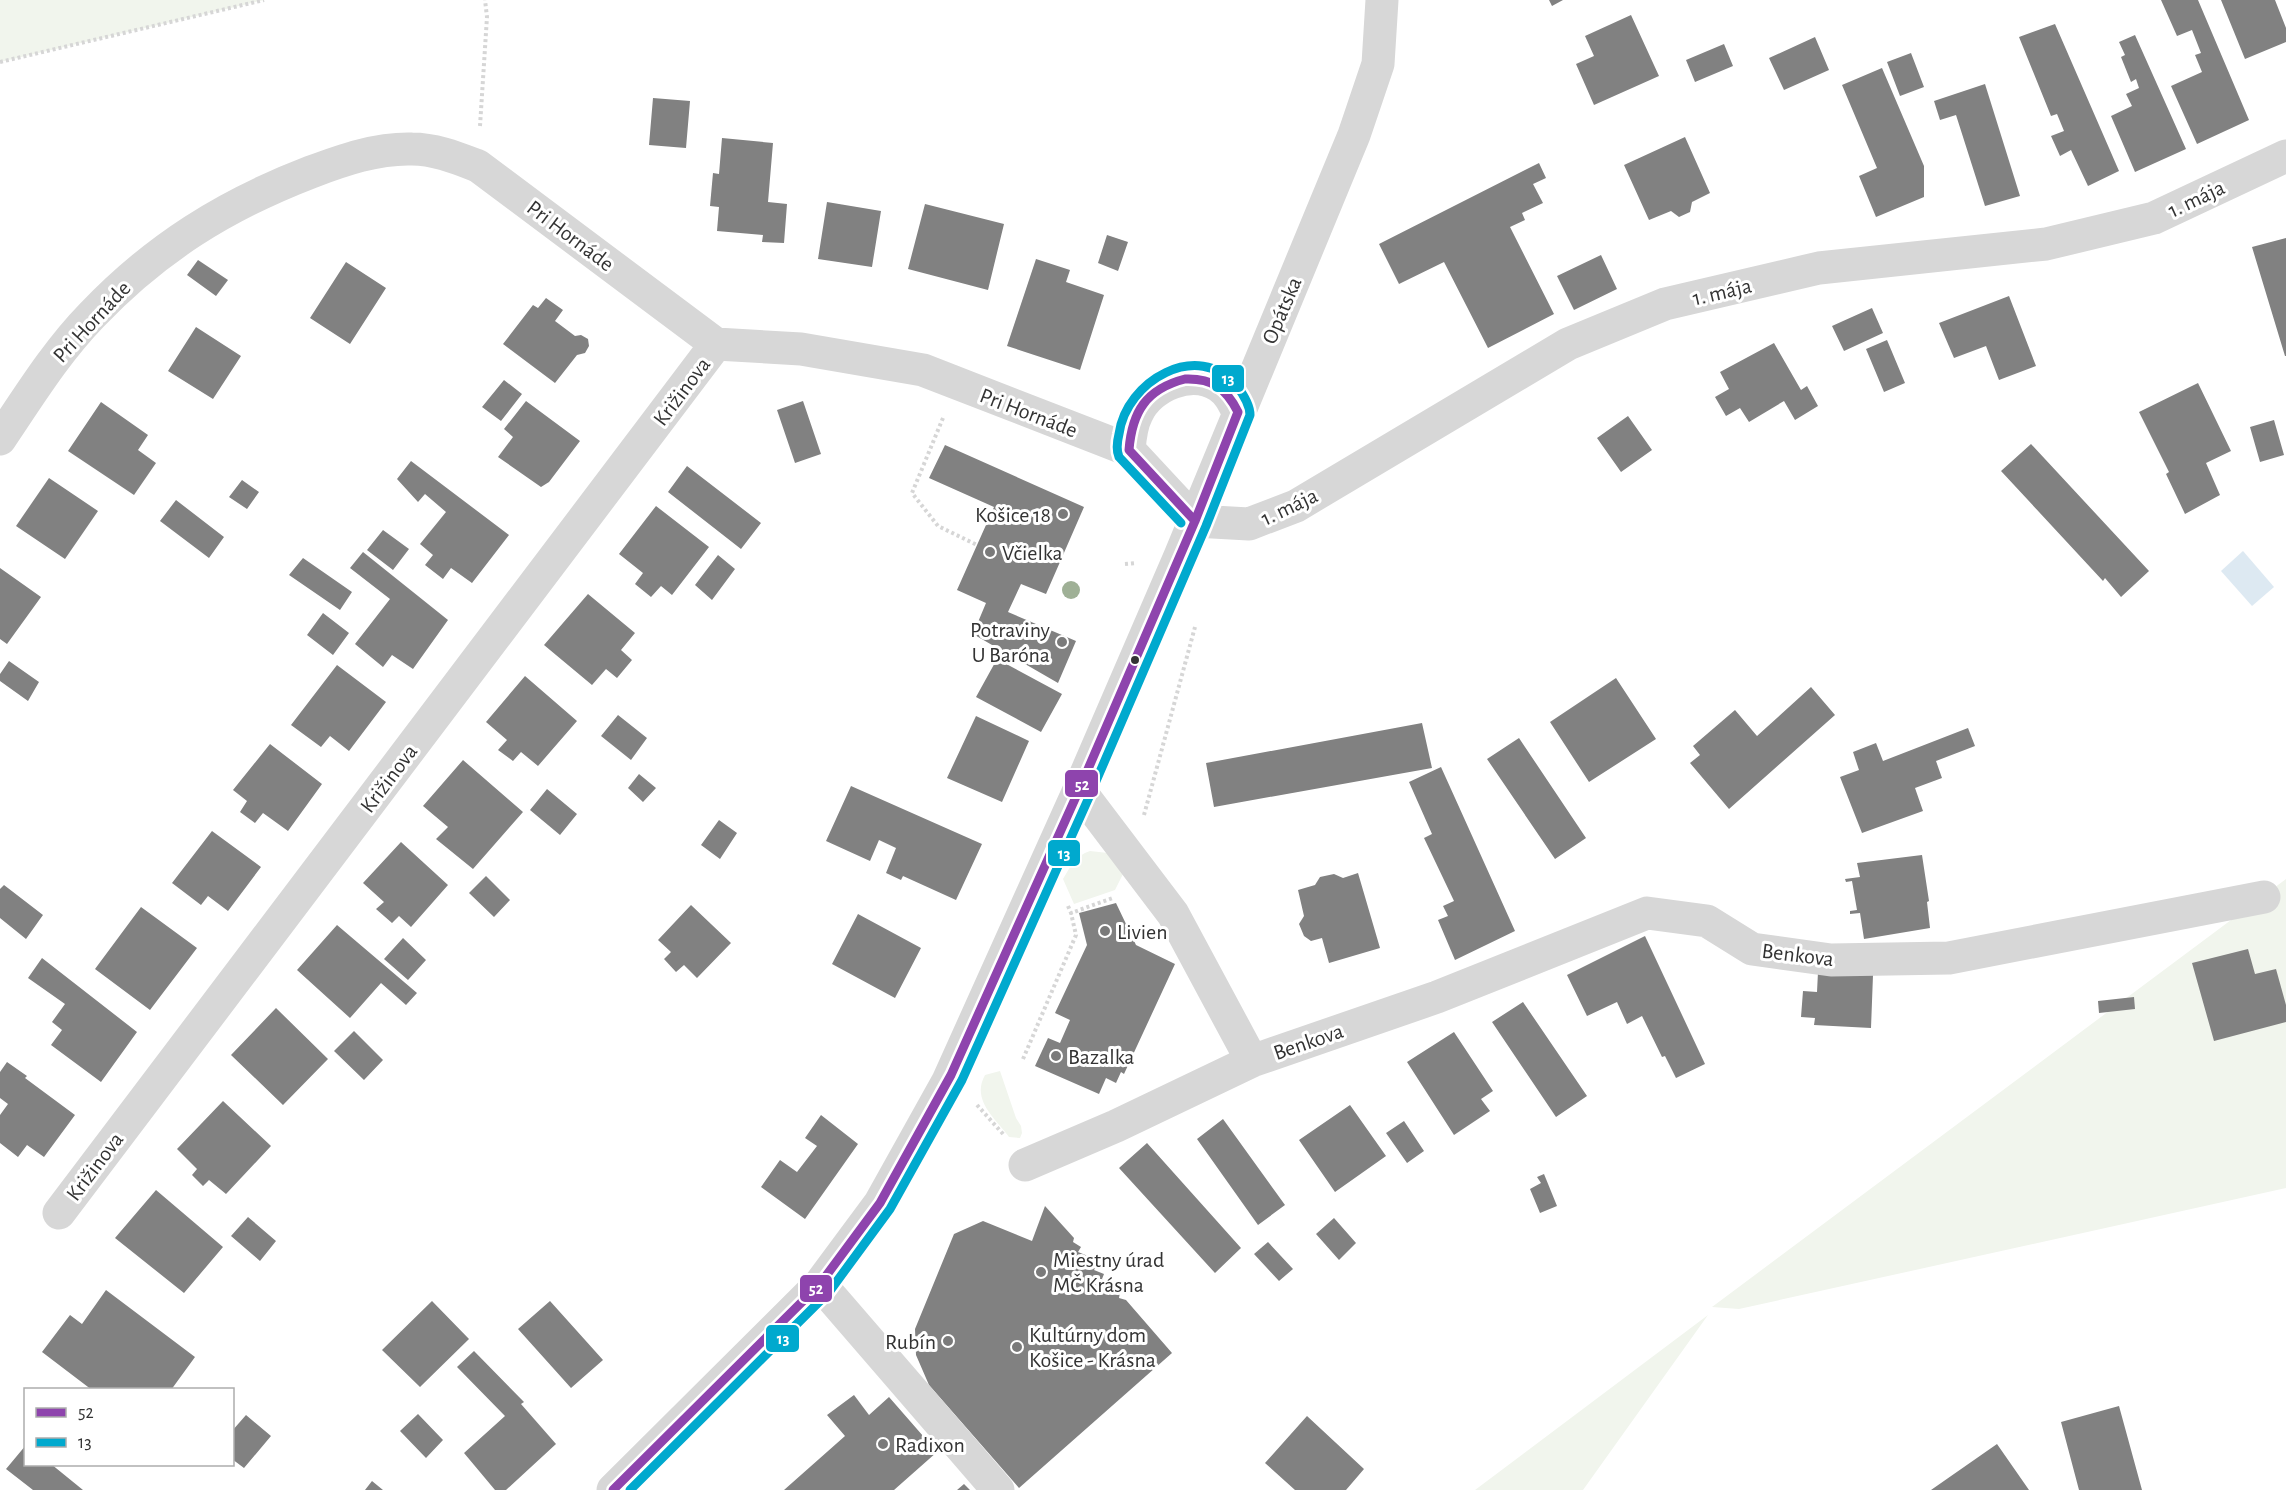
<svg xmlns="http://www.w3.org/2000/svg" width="2286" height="1490" viewBox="0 0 2286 1490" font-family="'Alegreya Sans',sans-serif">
	<rect width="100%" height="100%" fill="#fff"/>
	<path fill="#f1f5ed" d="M 0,0 L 264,0 L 0,62 Z
		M 1090,851 L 1108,853 L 1123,874 L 1115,890 L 1074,904 L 1063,879 C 1071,866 1075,856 1090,851 Z
		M 2286,879 L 2286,1188 L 1739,1309 L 1712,1307 Z
		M 1000,1071 L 1016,1118 L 1021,1126 L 1022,1133 L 1020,1138 L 1009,1137 C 995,1118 971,1100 985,1075 Z
		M 1708,1315 L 1583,1490 L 1475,1490 Z"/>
	<path fill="#dde9f2" d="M 2243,551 L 2274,587 L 2252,606 L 2221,571 Z"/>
	<path fill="#818181" d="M 1549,0 L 1563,0 L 1552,6 Z
		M 2161,0 L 2198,0 L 2249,120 L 2197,144 L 2171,86 L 2202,72 L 2195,55 L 2201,53 L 2192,30 L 2177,36 Z
		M 2221,0 L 2275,0 L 2286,28 L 2286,42 L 2245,59 Z
		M 1631,15 L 1659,76 L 1594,105 L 1576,64 L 1594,56 L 1585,36 Z
		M 2055,24 L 2119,171 L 2088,186 L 2071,150 L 2060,156 L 2051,136 L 2064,131 L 2057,114 L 2051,116 L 2019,37 Z
		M 2135,35 L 2186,149 L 2135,172 L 2111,116 L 2132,106 L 2126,94 L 2139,88 L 2136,79 L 2131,82 L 2121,57 L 2125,55 L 2119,42 Z
		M 1815,37 L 1829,70 L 1784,90 L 1769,58 Z
		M 1724,44 L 1733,66 L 1695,82 L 1686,60 Z
		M 1911,53 L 1924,87 L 1900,96 L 1887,62 Z
		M 1882,68 L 1924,166 L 1924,197 L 1876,217 L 1859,176 L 1877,168 L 1842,85 Z
		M 1985,84 L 2020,196 L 1985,206 L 1956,115 L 1940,120 L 1934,101 Z
		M 653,98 L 690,101 L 686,148 L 649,145 Z
		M 1685,137 L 1710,193 L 1692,202 L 1690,212 L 1679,217 L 1671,211 L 1649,220 L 1624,165 Z
		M 722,138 L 773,143 L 768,202 L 787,204 L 784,243 L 762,242 L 763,235 L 717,231 L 719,207 L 710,206 L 713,173 L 719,174 Z
		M 1539,163 L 1546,178 L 1533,184 L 1543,203 L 1522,213 L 1525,220 L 1510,227 L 1554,314 L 1488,348 L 1444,262 L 1399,284 L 1379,244 Z
		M 827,202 L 881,211 L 872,267 L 818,259 Z
		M 925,204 L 1004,224 L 988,290 L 908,269 Z
		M 1107,235 L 1128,242 L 1118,271 L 1098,263 Z
		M 2286,238 L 2286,356 L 2285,356 L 2252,247 Z
		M 1601,255 L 1617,289 L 1574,310 L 1557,276 Z
		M 1036,259 L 1070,270 L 1066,282 L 1104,295 L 1080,370 L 1007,346 Z
		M 198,260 L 228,280 L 216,296 L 187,275 Z
		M 346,262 L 386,288 L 350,344 L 310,318 Z
		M 2009,296 L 2036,366 L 1999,380 L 1986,346 L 1954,358 L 1939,323 Z
		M 546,298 L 563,310 L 555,321 L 575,336 L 581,335 L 588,339 L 589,346 L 585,353 L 577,355 L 555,383 L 503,344 L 533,305 L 538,308 Z
		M 1872,308 L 1883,333 L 1844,351 L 1832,326 Z
		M 196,327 L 241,356 L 213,399 L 168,371 Z
		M 1887,340 L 1905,383 L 1884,392 L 1866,349 Z
		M 1774,343 L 1801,390 L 1807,386 L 1818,406 L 1795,420 L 1784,401 L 1749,422 L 1740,408 L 1726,416 L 1715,397 L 1729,389 L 1720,372 Z
		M 504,380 L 522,394 L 501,421 L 482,407 Z
		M 2198,383 L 2231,451 L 2206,463 L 2220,495 L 2185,514 L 2166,474 L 2169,472 L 2139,412 Z
		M 526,401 L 580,441 L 549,482 L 541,487 L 498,457 L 513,437 L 504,429 Z
		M 803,401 L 821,454 L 795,463 L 777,410 Z
		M 101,402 L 148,435 L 138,450 L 156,463 L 134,495 L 68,451 Z
		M 1628,416 L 1652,450 L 1621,472 L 1597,438 Z
		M 2274,420 L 2284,455 L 2260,462 L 2250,427 Z
		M 2031,444 L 2149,571 L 2121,597 L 2105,578 L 2103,581 L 2001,471 Z
		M 945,445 L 1084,507 L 1046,594 L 1021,584 L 1008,612 L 1076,641 L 1058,683 L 973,634 L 986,603 L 957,590 L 994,507 L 929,478 Z
		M 411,461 L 509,535 L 472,583 L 451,568 L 443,579 L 425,565 L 433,555 L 420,544 L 446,512 L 425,494 L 418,502 L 397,479 Z
		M 687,466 L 761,523 L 741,549 L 668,492 Z
		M 49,478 L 98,511 L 65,559 L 16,526 Z
		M 242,480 L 259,492 L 247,509 L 229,497 Z
		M 176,500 L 224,537 L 209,558 L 160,521 Z
		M 656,506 L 709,547 L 672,595 L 661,586 L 651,597 L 635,584 L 643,573 L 619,554 Z
		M 383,530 L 409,549 L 393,570 L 367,550 Z
		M 363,552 L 448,620 L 413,669 L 392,655 L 383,667 L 355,644 L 390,599 L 350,568 Z
		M 718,555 L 735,569 L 712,600 L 695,585 Z
		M 303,558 L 352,592 L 340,610 L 289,575 Z
		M 0,568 L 41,597 L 7,644 L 0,639 Z
		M 588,594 L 635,633 L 621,650 L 632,660 L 617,678 L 606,669 L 592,685 L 544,645 Z
		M 323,613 L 349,633 L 333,655 L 307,635 Z
		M 997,659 L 1062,694 L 1041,732 L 976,697 Z
		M 9,661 L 39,682 L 28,701 L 0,681 L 0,674 Z
		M 337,665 L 386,702 L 349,751 L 330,736 L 321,747 L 291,725 Z
		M 525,676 L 577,721 L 538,766 L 521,752 L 513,761 L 498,750 L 507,740 L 486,722 Z
		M 1616,678 L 1656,739 L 1589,782 L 1550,722 Z
		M 1811,687 L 1835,715 L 1729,809 L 1690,763 L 1700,755 L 1693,746 L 1735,710 L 1757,736 Z
		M 618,715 L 647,738 L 631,760 L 601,736 Z
		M 976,716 L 1029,741 L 1002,802 L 947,778 Z
		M 1422,723 L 1432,768 L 1214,807 L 1206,763 Z
		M 1968,728 L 1975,746 L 1936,761 L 1942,778 L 1915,788 L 1923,811 L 1862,833 L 1840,777 L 1859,770 L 1853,752 L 1876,743 L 1883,761 Z
		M 1519,738 L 1586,838 L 1555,859 L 1487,759 Z
		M 270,744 L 322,784 L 288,831 L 263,813 L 255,823 L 240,812 L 247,801 L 233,790 Z
		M 463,760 L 523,812 L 473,869 L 436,839 L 448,827 L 423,806 Z
		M 1441,767 L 1515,931 L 1455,960 L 1438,920 L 1448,916 L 1443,906 L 1454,901 L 1424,838 L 1432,834 L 1409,782 Z
		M 639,774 L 656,788 L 643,802 L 628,788 Z
		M 851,786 L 982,844 L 956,900 L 903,876 L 901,880 L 886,873 L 896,848 L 879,840 L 870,861 L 826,841 Z
		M 547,789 L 577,814 L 560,835 L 530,810 Z
		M 719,820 L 737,833 L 720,859 L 701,845 Z
		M 212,831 L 261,867 L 228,911 L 208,896 L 201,905 L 172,883 Z
		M 401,842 L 448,885 L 411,927 L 399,916 L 392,923 L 376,909 L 384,902 L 363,883 Z
		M 1922,855 L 1929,901 L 1927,902 L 1930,928 L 1864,939 L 1860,913 L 1850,914 L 1850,911 L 1857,910 L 1852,881 L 1846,882 L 1845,879 L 1860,877 L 1857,863 Z
		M 1358,873 L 1380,948 L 1329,963 L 1322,938 L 1311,941 L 1304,936 L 1299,924 L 1304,916 L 1298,890 L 1315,885 L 1320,877 L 1334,874 L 1343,878 Z
		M 486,876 L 510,900 L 494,917 L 469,893 Z
		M 4,885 L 43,915 L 26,939 L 0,918 L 0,889 Z
		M 1116,903 L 1136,945 L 1175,964 L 1124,1074 L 1121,1072 L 1116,1083 L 1106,1078 L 1099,1094 L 1035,1066 L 1048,1038 L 1060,1043 L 1070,1020 L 1055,1013 L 1087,945 L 1079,913 Z
		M 691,905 L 731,943 L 697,978 L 684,965 L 676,972 L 664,959 L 671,952 L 658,940 Z
		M 141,907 L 197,948 L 150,1010 L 95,969 Z
		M 858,914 L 921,948 L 895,998 L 832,964 Z
		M 337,925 L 417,993 L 406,1005 L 381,983 L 350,1018 L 297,970 Z
		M 1645,936 L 1705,1064 L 1676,1078 L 1665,1056 L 1662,1057 L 1642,1016 L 1627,1024 L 1617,1002 L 1587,1016 L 1567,975 Z
		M 403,938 L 426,960 L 408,980 L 384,959 Z
		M 2248,949 L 2255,974 L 2276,969 L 2286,1005 L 2286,1022 L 2214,1041 L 2192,963 Z
		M 42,958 L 137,1032 L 101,1082 L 51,1045 L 62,1030 L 52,1022 L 65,1004 L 28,978 Z
		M 1818,972 L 1873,975 L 1871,1028 L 1814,1025 L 1815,1018 L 1801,1017 L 1803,991 L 1817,992 Z
		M 2134,997 L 2135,1009 L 2099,1013 L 2098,1001 Z
		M 1523,1002 L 1587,1096 L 1556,1117 L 1492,1022 Z
		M 276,1008 L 328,1059 L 283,1105 L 231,1055 Z
		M 354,1031 L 383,1060 L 364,1080 L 334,1051 Z
		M 1454,1032 L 1493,1091 L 1481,1099 L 1490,1111 L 1454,1135 L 1407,1062 Z
		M 7,1062 L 27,1076 L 25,1078 L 75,1115 L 44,1157 L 27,1145 L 18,1157 L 0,1143 L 0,1115 L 8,1104 L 0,1098 L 0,1072 Z
		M 223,1101 L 271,1146 L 226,1194 L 209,1180 L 203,1186 L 192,1175 L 197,1169 L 177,1149 Z
		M 1350,1105 L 1386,1156 L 1335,1192 L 1299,1140 Z
		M 821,1115 L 858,1144 L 805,1219 L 761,1187 L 780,1160 L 797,1172 L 817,1146 L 805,1138 Z
		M 1223,1119 L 1285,1205 L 1258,1225 L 1197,1139 Z
		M 1404,1121 L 1424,1151 L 1407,1163 L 1386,1133 Z
		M 1147,1143 L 1241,1248 L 1215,1273 L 1119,1168 Z
		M 1544,1174 L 1557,1206 L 1540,1213 L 1530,1189 L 1541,1183 L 1537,1177 Z
		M 156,1190 L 223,1247 L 184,1293 L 115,1238 Z
		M 1045,1206 L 1074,1238 L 1073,1242 L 1081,1247 L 1078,1252 L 1088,1256 L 1086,1261 L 1097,1265 L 1094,1270 L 1104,1274 L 1102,1279 L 1112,1283 L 1110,1289 L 1120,1292 L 1119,1298 L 1126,1300 L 1172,1353 L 1019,1488 L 929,1385 L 916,1355 L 915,1329 L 954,1234 L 983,1221 L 1032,1241 Z
		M 248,1217 L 276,1241 L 260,1261 L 231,1236 Z
		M 1334,1218 L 1356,1243 L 1339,1260 L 1316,1234 Z
		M 1268,1242 L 1293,1269 L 1279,1281 L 1254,1254 Z
		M 106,1290 L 195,1357 L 171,1390 L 92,1390 L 42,1352 L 70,1315 L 82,1324 Z
		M 432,1301 L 469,1339 L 420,1387 L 382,1350 Z
		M 550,1301 L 603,1360 L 571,1388 L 518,1329 Z
		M 474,1351 L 524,1402 L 521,1404 L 556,1444 L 506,1490 L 495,1490 L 464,1453 L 505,1416 L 457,1367 Z
		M 854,1395 L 869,1415 L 889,1397 L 937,1452 L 894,1490 L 784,1490 L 845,1436 L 827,1415 Z
		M 2119,1406 L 2142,1490 L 2079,1490 L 2061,1422 Z
		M 418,1414 L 443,1440 L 426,1458 L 400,1431 Z
		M 246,1415 L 271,1436 L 244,1468 L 232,1459 L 232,1431 Z
		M 1307,1416 L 1364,1469 L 1346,1490 L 1295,1490 L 1265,1463 Z
		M 1997,1444 L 2029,1490 L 1931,1490 Z
		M 26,1445 L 26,1464 L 51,1464 L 83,1490 L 33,1490 L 6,1469 Z
		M 372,1481 L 383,1490 L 365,1490 Z
		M 964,1484 L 970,1490 L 957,1490 Z"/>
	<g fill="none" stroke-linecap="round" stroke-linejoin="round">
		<path stroke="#d6d6d6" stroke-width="4" stroke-dasharray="3 3" stroke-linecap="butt" d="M 0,62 L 264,0
			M 480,126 L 487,17 L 485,0
			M 943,418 L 912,493 L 938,526 L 977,545
			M 1125,564 L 1136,563
			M 1144,815 L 1195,627
			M 1068,906 L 1071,913 L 1113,898
			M 1023,1059 L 1076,935 L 1071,913
			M 977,1105 L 1004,1135"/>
		<path stroke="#d7d7d7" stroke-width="33" d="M 0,439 C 29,396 56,352 92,315 C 156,248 225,205 311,172 C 343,160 377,148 412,149 C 435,149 457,158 478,166 L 716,344 L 801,349 L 923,370 L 1129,450 L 1195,521
			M 1129,450 C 1130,438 1131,425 1137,414 C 1150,385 1192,368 1219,386 C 1229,393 1233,402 1238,412
			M 1195,521 L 1249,524 L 1296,506 L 1568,344 L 1665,304 L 1819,268 L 2046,244 L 2154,218 L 2286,156
			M 1252,1061 L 1437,997 L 1647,913 L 1707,921 L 1752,949 L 1831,960 L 1949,958 L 2264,897
			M 1025,1165 L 1116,1126 L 1252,1061 L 1173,914 L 1079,790
			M 59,1213 L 716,344
			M 820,1284 L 998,1490
			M 613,1490 L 820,1284 L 880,1203 L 948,1081 L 1079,790 L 1180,556 L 1354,135 L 1378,64 L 1382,0"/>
		<defs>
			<path id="bus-1" d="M 1185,379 C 1212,378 1226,388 1238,412 L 1195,521 L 1129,450 C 1132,412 1146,389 1185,379 Z
				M 613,1490 L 820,1284 L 880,1203 L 951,1075 L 1079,790 L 1195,521"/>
			<path id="bus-2" d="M 630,1490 L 829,1292 L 890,1209 L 962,1080 L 1090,795 L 1206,526 L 1250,415 C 1250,405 1243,394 1237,386 C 1198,339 1126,381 1119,434 C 1117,442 1116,450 1119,457 L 1181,523"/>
		</defs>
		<use href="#bus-1" stroke="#fff" stroke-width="14"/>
		<use href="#bus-2" stroke="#fff" stroke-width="14"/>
		<use href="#bus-1" stroke="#8e44ad" stroke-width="9"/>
		<use href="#bus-2" stroke="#00a9ce" stroke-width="9"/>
	</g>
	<circle fill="#9fb096" cx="1071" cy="590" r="9"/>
	<g fill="#7a7a7a" stroke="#fff" stroke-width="2">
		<circle cx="1063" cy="514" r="6"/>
		<circle cx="990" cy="552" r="6"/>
		<circle cx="1062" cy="642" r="6"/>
		<circle cx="1105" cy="931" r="6"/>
		<circle cx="1056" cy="1056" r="6"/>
		<circle cx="1041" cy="1272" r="6"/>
		<circle cx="948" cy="1341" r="6"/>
		<circle cx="1017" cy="1347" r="6"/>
		<circle cx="883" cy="1444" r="6"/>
	</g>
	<circle fill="#333" stroke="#fff" stroke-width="2" cx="1135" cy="660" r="5"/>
	<g text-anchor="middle" stroke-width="6" stroke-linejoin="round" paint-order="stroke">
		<g font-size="22" fill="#333" stroke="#fff">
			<text transform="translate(2196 198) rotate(-25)" y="8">1. mája</text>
			<text transform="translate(571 235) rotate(37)" y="8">Pri Hornáde</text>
			<text transform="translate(1722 291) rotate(-13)" y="8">1. mája</text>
			<text transform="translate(1281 310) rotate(-67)" y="8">Opátska</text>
			<text transform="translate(91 321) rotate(-47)" y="8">Pri Hornáde</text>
			<text transform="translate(681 391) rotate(-53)" y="8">Križinova</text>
			<text transform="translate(1029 412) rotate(21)" y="8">Pri Hornáde</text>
			<text transform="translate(1289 506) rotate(-25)" y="8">1. mája</text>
			<text transform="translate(388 778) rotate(-53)" y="8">Križinova</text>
			<text transform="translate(1798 954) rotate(7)" y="8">Benkova</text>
			<text transform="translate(1308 1041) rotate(-19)" y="8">Benkova</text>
			<text transform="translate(94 1166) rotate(-53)" y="8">Križinova</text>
		</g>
		<g font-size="22" fill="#333" stroke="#fff" text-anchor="start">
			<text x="1051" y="522" text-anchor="end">Košice 18</text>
			<text x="1002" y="560">Včielka</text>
			<text x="1050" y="637" text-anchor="end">Potraviny<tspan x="1050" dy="25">U Baróna</tspan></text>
			<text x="1117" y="939">Livien</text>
			<text x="1068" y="1064">Bazalka</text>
			<text x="1053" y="1267">Miestny úrad<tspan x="1053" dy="25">MČ Krásna</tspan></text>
			<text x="1029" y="1342">Kultúrny dom<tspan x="1029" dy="25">Košice - Krásna</tspan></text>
			<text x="936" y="1349" text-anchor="end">Rubín</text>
			<text x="895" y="1452">Radixon</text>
		</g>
	</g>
	<g stroke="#fff" stroke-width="2">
		<rect x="1211" y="364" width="34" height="29" rx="6" fill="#00a9ce"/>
		<rect x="1064" y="769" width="35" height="29" rx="6" fill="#8e44ad"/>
		<rect x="1047" y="839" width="34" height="28" rx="6" fill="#00a9ce"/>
		<rect x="799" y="1274" width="34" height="29" rx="6" fill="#8e44ad"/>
		<rect x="765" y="1324" width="35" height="29" rx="6" fill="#00a9ce"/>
	</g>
	<g font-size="16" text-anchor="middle" font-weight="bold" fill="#fff">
		<text x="1228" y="384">13</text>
		<text x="1082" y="790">52</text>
		<text x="1064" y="859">13</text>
		<text x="816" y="1294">52</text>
		<text x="783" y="1344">13</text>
	</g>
	<rect x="24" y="1388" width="210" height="78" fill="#ffffff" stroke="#adadad" stroke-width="1.5"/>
	<rect x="36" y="1408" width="30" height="9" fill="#8e44ad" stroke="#adadad" stroke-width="1.5"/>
	<text x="78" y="1418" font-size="18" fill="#333333">52</text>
	<rect x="36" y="1438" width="30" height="9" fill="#00a9ce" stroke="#adadad" stroke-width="1.5"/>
	<text x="78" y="1448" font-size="18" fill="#333333">13</text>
</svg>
